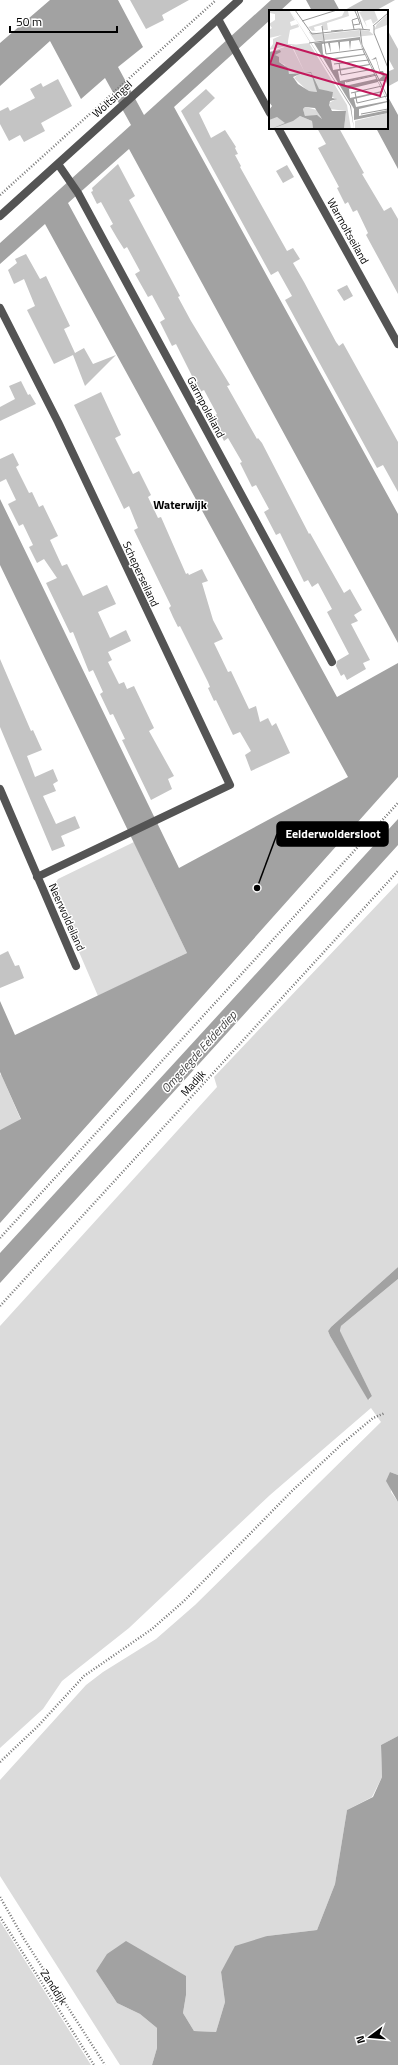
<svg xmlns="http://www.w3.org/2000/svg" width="398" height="2065" viewBox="0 0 398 2065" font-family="'Titillium Web',sans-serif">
	<rect width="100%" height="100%" fill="#fff"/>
	<path fill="#dbdbdb" d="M 134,842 L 187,953 L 98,996 L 54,894 L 53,887 L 58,879 Z
		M 398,883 L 398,1267 L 331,1327 L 328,1331 L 330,1336 L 369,1400 L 372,1396 L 340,1332 L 341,1326 L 398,1279 L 398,1475 L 390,1472 L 391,1492 L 398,1502 L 398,1736 L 381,1745 L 382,1777 L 372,1797 L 347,1810 L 335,1884 L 317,1930 L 267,1936 L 221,1972 L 225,2002 L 216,2032 L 194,2031 L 183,2013 L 186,1995 L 96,1971 L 117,2003 L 140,2014 L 157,2028 L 157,2048 L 152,2065 L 120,2065 L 0,1876 L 0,1780 L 86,1685 L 103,1672 L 156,1639 L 195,1605 L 381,1422 L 371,1408 L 270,1495 L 129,1628 L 62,1681 L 43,1709 L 0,1748 L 0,1326 L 217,1087 L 214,1077 Z
		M 1,1074 L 21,1120 L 0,1130 L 0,1075 Z
		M 0,1921 L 91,2065 L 0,2065 Z"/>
	<path fill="#a2a2a2" d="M 50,0 L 118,0 L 143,47 L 118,67 L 144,115 L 271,0 L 292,0 L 280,11 L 270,11 L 270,20 L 174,107 L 398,514 L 398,643 L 129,149 L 68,203 L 337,697 L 398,663 L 398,777 L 0,1223 L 0,1130 L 21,1119 L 0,1072 L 0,1001 L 15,1035 L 187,953 L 0,565 L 0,499 L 179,868 L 348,777 L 45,224 L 0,264 L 0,243 L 131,125 L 105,78 L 81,99 L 50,41 L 0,86 L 0,43 Z
		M 306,0 L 334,0 L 340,11 L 312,11 Z
		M 387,95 L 398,115 L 398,169 L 376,128 L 387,128 Z
		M 398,819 L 398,845 L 0,1283 L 0,1253 Z
		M 398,1267 L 398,1279 L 341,1326 L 340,1331 L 372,1396 L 368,1400 L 330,1336 L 328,1331 L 331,1327 Z
		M 390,1472 L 398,1475 L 398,1502 L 386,1481 Z
		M 398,1736 L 398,2065 L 152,2065 L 157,2048 L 157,2028 L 140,2014 L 117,2003 L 96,1971 L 107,1954 L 126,1941 L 186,1976 L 186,1995 L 183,2013 L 194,2031 L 216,2032 L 225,2002 L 221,1972 L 235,1946 L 267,1936 L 317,1930 L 335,1884 L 347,1810 L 373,1797 L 382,1777 L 381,1745 Z"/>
	<path fill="#c4c4c4" d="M 130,0 L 189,0 L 162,15 L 164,20 L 146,29 Z
		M 363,0 L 395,0 L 375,11 L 343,11 Z
		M 387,29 L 398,49 L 398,81 L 387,87 L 387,72 L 394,69 L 387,56 Z
		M 58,79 L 72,106 L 41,123 L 45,131 L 24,142 L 20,135 L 9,141 L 0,124 L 0,111 L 8,107 L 10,111 L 35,98 L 30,89 L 41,83 L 43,87 Z
		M 206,89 L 215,98 L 199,113 L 211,138 L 225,130 L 236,147 L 235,148 L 238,154 L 235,155 L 241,166 L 240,167 L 287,251 L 293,248 L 300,259 L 293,263 L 304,282 L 336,342 L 339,346 L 343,343 L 398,442 L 398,492 L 383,465 L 377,468 L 285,300 L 292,296 L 278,271 L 271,275 L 181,111 Z
		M 317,128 L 339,128 L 364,173 L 362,174 L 384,211 L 391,207 L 398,219 L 398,294 L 366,235 L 368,233 L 357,210 L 353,212 L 348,202 L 345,204 L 337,188 L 339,187 L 318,148 L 326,144 Z
		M 118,164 L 135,196 L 129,200 L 180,296 L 178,297 L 191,321 L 230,385 L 227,386 L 257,439 L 258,438 L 262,443 L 309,534 L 310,533 L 344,593 L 350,589 L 362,610 L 354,615 L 358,621 L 351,624 L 370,660 L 363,663 L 366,669 L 347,680 L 344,674 L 341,676 L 336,666 L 337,661 L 349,654 L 327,612 L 332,609 L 318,583 L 312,587 L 308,580 L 304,582 L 280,533 L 276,535 L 264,512 L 269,509 L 256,485 L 252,487 L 240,463 L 242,462 L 228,438 L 224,441 L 212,417 L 217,414 L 204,390 L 200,392 L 176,344 L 172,346 L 160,322 L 165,319 L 152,295 L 148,297 L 135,274 L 140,271 L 127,247 L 124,249 L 117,238 L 110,226 L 113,224 L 101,202 L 97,204 L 91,192 L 93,191 L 92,188 Z
		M 287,165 L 294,177 L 283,183 L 276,171 Z
		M 26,254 L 40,279 L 46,276 L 70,326 L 64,329 L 75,353 L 84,348 L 93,364 L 116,355 L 85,386 L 73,355 L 54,364 L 27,310 L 35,306 L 24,279 L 14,284 L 8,270 L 17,263 L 15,259 Z
		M 347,285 L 353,296 L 344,301 L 337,290 Z
		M 21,381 L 28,395 L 30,394 L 36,404 L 0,421 L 0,407 L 15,399 L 9,386 Z
		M 101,392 L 121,435 L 115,438 L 133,474 L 139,471 L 151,495 L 148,497 L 158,518 L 161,517 L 186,574 L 188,573 L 189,575 L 202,569 L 208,581 L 202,583 L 213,620 L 223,639 L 214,643 L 228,672 L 231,671 L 249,709 L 256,706 L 260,722 L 268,718 L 272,726 L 276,723 L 290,753 L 251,771 L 245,755 L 251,751 L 240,732 L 233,735 L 216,700 L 214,701 L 208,688 L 210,687 L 208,682 L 180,626 L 178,627 L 173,617 L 169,608 L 171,606 L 134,530 L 138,528 L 129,506 L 124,509 L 74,405 Z
		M 13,453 L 19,465 L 16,467 L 29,493 L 32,492 L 39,507 L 43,505 L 58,536 L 50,540 L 62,566 L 67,564 L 83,596 L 107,585 L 116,604 L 98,612 L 110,638 L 126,630 L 131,641 L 108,652 L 112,660 L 108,662 L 119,684 L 124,682 L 127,689 L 134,686 L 154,728 L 149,731 L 174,776 L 168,779 L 172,789 L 151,800 L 122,740 L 125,739 L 113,714 L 110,715 L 100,694 L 103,692 L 93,670 L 89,672 L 73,632 L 70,633 L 46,583 L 57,578 L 44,559 L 37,563 L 29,547 L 33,545 L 23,524 L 19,526 L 8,504 L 16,500 L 6,479 L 0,482 L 0,459 Z
		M 0,659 L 31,731 L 33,730 L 42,750 L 27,756 L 35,777 L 53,769 L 58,781 L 53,784 L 56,791 L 43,796 L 56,824 L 75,816 L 80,828 L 61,836 L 65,846 L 52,851 L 0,727 Z
		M 8,951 L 15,966 L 19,965 L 24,978 L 0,988 L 0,955 Z"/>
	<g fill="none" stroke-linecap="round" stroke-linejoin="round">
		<path stroke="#767676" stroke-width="2.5" stroke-dasharray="1 2" stroke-linecap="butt" d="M 0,195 L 216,0
			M 0,1238 L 398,803
			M 0,1306 L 398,871
			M 0,1762 L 38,1726 L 84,1676 L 152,1629 L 184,1601 L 291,1492 L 343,1443 L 373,1418 L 385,1413
			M 0,1897 L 24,1939 L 105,2065
			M 0,1917 L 94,2065"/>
		<path stroke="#545454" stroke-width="8" d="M 218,19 L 270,113
			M 278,128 L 398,344
			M 58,164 L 78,193 L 332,662
			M 0,216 L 239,0
			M 0,308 L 58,422 L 230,785 L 37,877
			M 0,789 L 76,966"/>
	</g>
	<g text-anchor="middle" stroke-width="3" stroke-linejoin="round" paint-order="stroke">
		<g font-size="11" fill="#000" stroke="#fff">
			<text transform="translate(112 99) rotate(-42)" y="4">Woltsingel</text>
			<text transform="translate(348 231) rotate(61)" y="4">Warmoltseiland</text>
			<text transform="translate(206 407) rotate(62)" y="4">Garmpoleiland</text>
			<text transform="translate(141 574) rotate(65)" y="4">Scheperseiland</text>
			<text transform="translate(67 917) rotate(66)" y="4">Neerwoldeiland</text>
			<text transform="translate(193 1083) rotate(-48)" y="4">Madijk</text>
			<text transform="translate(54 1987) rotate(57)" y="4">Zanddijk</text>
		</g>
		<g font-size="12" font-weight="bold" fill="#000" stroke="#fff">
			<text x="180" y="509">Waterwijk</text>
		</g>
		<g font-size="12" font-style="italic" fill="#434343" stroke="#fff">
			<text transform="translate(199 1052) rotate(-48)" y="4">Omgelegde Eelderdiep</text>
		</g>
	</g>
	<g transform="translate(269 10)">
		<rect width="119" height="119" fill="#fff"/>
		<path d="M 0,0 L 20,0 L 26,10 L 21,12 L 22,16 L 29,14 L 30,17 L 21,20 L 19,31 L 19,34 L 27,34 L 0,40 L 4,34 L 4,29 L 13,25 L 0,28 L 0,20 L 3,18 L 0,14 L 6,10 L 6,4 L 1,3 ZM 76,0 L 83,0 L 79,1 L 80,6 L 58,13 L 59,20 L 54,20 L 53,15 L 45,17 L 46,21 L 53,20 L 43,21 L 39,17 L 36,11 L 39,17 L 73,6 ZM 97,0 L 105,0 L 109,10 L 104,14 L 102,9 L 96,11 L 98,17 L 90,2 ZM 119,4 L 119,22 L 118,15 L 105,20 L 108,14 ZM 37,18 L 40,22 L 55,24 L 90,20 L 91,24 L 86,26 L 91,24 L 92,20 L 100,21 L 105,25 L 46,31 ZM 40,33 L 78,95 L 82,119 L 75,119 L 77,101 L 61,99 L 60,93 L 67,89 L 62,86 L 64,82 L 50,80 L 45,70 L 48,82 L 39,81 L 25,68 L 31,63 L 20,64 L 16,55 L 10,52 L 6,45 L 11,40 L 0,42 L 22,35 L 36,63 L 23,35 ZM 36,97 L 48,100 L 53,110 L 49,106 L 36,106 L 34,99 ZM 119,103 L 119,119 L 86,119 L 86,111 ZM 31,106 L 43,111 L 44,119 L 0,119 L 0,108 L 8,107 L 18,113 Z" fill="#dbdbdb"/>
		<path d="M 21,0 L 82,96 L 85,119 L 81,96 ZM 91,27 L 92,35 L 109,70 L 114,66 L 111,63 L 107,49 L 102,50 L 107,47 L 111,61 L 114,61 L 119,72 L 119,77 L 117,71 L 109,71 L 119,92 L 90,99 L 90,106 L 119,100 L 119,103 L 85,110 L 85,99 L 45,33 ZM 90,30 L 95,44 L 58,49 L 54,44 L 53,34 L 59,33 L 62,43 L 61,33 L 69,32 L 71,42 L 71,32 L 80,31 L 81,40 L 82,31 ZM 96,45 L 100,54 L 64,60 L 62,50 ZM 101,55 L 105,64 L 71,71 L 69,61 ZM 106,65 L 107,69 L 76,76 L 76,72 ZM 109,72 L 113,81 L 81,88 L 80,79 ZM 114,82 L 118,91 L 87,97 L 85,89 ZM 11,40 L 12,42 L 6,45 L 10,47 L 10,52 L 19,58 L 20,64 L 33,63 L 24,67 L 29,74 L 40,81 L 48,82 L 42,63 L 37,63 L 42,62 L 50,79 L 64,82 L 63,88 L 68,89 L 61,91 L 60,95 L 63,101 L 77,101 L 75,119 L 44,119 L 43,111 L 31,106 L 24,111 L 2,119 L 16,113 L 8,107 L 0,110 L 0,100 L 3,96 L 0,92 L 0,42 ZM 36,97 L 46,98 L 53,109 L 48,105 L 36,106 L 34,99 Z" fill="#a2a2a2" fill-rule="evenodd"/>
		<path fill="none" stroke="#999" stroke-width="1" d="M 26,0 L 43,24 L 90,19 L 101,20M 88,0 L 94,19M 33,11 L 68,0M 84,15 L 91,14 L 89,8M 53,16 L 57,44 L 95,39M 104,16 L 119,3M 105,16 L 105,23 L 119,58M 85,19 L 83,10 L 89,8 L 86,1M 91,19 L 93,35 L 119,88M 62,21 L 74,20M 40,33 L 55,31M 70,53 L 72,65 L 105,59M 65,54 L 100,50M 77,72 L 108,65M 86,82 L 88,93 L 118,86M 82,83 L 113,76M 92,104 L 119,99"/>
		<path fill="#c2185b" fill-opacity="0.15" stroke="#c2185b" stroke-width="2" d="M 8,33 L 118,65 L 111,86 L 1,54 Z"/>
		<rect width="119" height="119" fill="none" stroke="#000" stroke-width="2"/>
	</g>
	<path fill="none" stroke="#000" stroke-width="1.5" d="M257 888L277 834"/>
	<circle fill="#000" stroke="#fff" stroke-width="1.5" cx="257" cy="888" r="4"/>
	<rect fill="#000" stroke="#000" stroke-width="1.5" x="277" y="822" width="111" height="24" rx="4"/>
	<g font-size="12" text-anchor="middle" font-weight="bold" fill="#fff">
		<text x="333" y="838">Eelderwoldersloot</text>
	</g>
	<g transform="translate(370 2037) rotate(254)" stroke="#ffffff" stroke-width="3" paint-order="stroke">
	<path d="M0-3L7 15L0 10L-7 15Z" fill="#000000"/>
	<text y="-6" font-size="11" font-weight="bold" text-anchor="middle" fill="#000000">N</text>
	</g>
	<path d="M10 26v6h107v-6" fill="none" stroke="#000000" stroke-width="2"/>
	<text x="16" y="26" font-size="12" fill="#000000" stroke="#ffffff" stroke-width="3" paint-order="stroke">50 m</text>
</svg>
